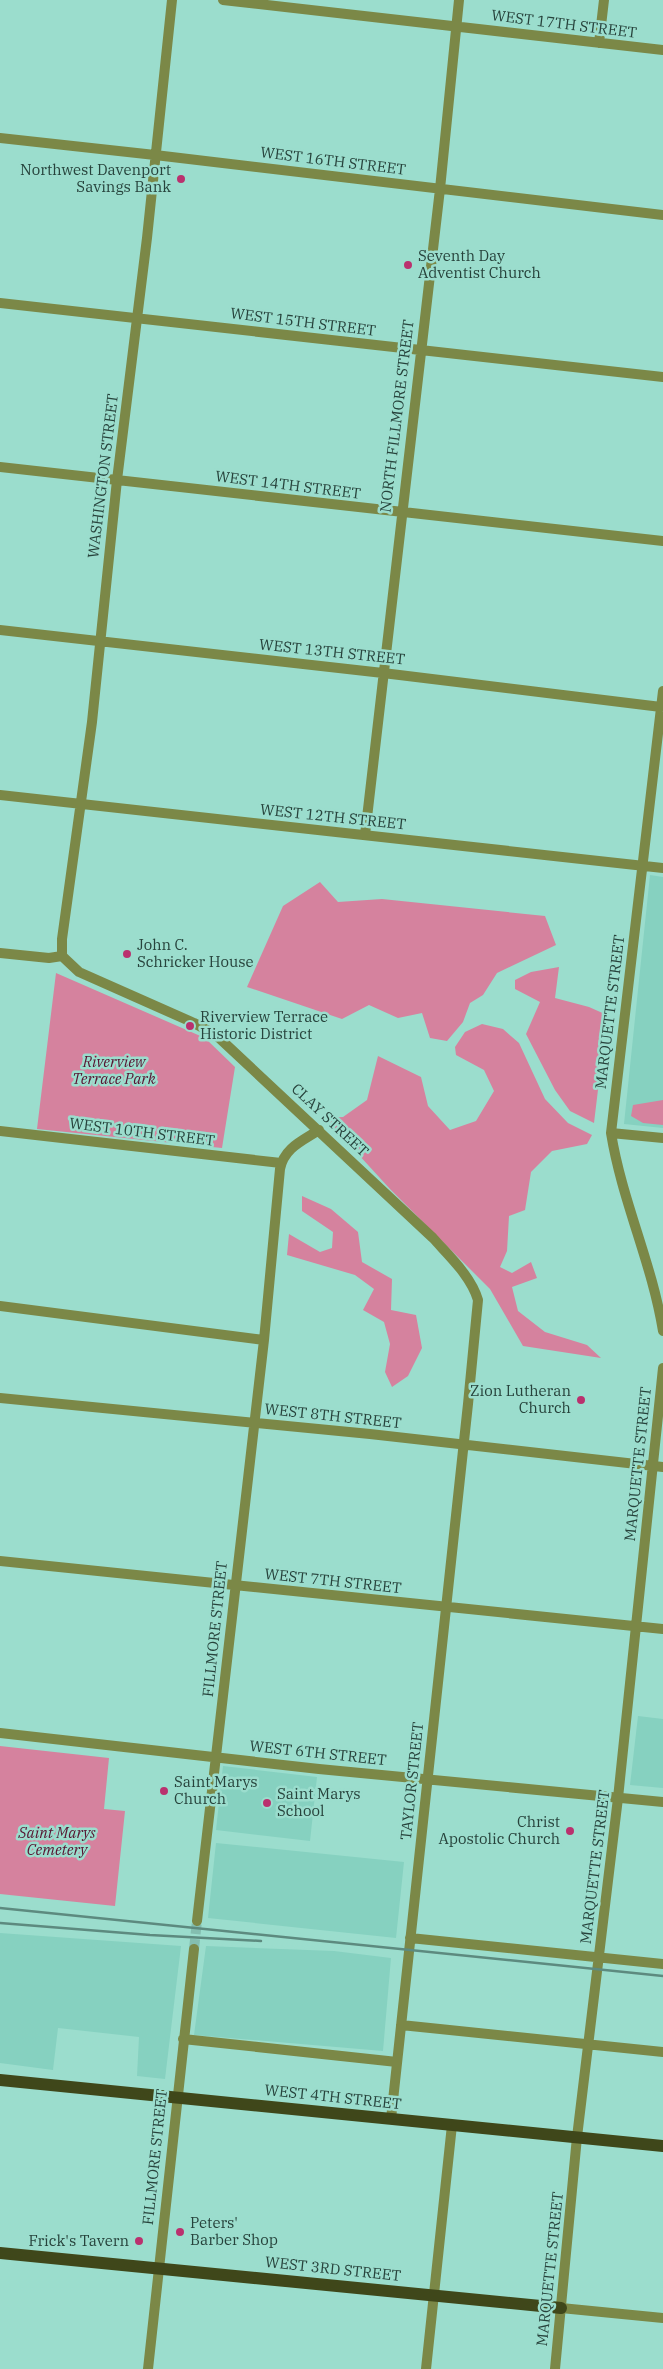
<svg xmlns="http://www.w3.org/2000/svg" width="663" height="2369" viewBox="0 0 663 2369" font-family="'IBM Plex Serif',serif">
	<rect width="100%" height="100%" fill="#9bddcd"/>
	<path fill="#86d1c0" d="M 650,875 L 663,877 L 663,1128 L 624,1124 Z
		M 638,1716 L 663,1719 L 663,1788 L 630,1785 Z
		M 223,1766 L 317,1777 L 310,1841 L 216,1830 Z
		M 216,1843 L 404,1862 L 396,1938 L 208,1918 Z
		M 0,1933 L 181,1946 L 165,2079 L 137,2076 L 139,2037 L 58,2028 L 53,2070 L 0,2063 Z
		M 206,1946 L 334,1951 L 391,1958 L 383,2051 L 194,2035 Z"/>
	<path fill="#d5829e" d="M 320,882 L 338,902 L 382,899 L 545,916 L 556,945 L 497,973 L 483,995 L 470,1003 L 463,1022 L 447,1041 L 430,1038 L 422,1013 L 398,1018 L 369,1005 L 342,1019 L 247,987 L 283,906 Z
		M 559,967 L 555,998 L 589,1007 L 607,1015 L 594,1123 L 570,1111 L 555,1090 L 526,1034 L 540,1002 L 515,989 L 515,980 L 531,972 Z
		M 56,973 L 205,1038 L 235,1067 L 222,1148 L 37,1129 Z
		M 482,1024 L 503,1029 L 519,1043 L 545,1099 L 568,1123 L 592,1135 L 587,1144 L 552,1151 L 531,1172 L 525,1210 L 509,1216 L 507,1251 L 500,1267 L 512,1273 L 531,1262 L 537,1278 L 512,1287 L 518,1311 L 545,1332 L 587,1345 L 601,1358 L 523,1346 L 490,1289 L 390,1189 L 325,1118 L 343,1117 L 367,1100 L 378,1056 L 421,1077 L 428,1106 L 450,1130 L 476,1121 L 494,1091 L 484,1070 L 456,1055 L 455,1047 L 465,1032 Z
		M 663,1100 L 663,1125 L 643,1123 L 631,1116 L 633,1105 Z
		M 302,1196 L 331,1209 L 358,1232 L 362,1262 L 392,1279 L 391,1310 L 416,1315 L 422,1348 L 408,1376 L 392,1387 L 385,1372 L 390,1344 L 384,1322 L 363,1310 L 374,1289 L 355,1275 L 287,1255 L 289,1234 L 320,1252 L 332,1248 L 333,1232 L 302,1211 Z
		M 0,1746 L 109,1758 L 104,1809 L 125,1811 L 115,1906 L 0,1894 Z"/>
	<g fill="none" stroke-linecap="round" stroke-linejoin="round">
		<path stroke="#84beb0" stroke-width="10" stroke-dasharray="10 5" stroke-linecap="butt" d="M 194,1949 L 197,1921"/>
		<path stroke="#7b8847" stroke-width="10" d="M 223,0 L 663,50
			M 599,43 L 604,0
			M 0,138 L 155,155 L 663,215
			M 0,303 L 663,377
			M 0,467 L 663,541
			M 0,630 L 383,673 L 661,707
			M 663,691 L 611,1133 C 622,1201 652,1263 663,1331
			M 0,795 L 663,868
			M 365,835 L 440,189 L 459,0
			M 0,953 L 49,958 L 62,956
			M 62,956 L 79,972 L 194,1023 L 216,1035 L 433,1238 C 449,1256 471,1276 478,1300 L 468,1404 L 391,2119
			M 62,956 L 62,939 L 92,722 L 117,480 L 147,238 L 172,0
			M 0,1131 L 281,1163
			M 611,1133 L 663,1138
			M 0,1306 L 264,1340
			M 0,1398 L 370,1434 L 663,1467
			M 0,1561 L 663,1629
			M 0,1733 L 319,1769 L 663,1802
			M 197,1921 L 264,1340 L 280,1169 C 284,1148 302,1141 319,1130
			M 410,1938 L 663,1964
			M 401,2025 L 663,2052
			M 183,2039 L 397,2062
			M 561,2308 L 663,2318
			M 148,2369 L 194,1949
			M 426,2369 L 452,2125
			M 555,2369 L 577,2137 L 618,1798 L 663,1368"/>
		<path stroke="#3f471a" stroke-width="12" d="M 0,2080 L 663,2146
			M 0,2253 L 561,2308"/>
		<path stroke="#5d8a7f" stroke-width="2.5" d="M 0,1908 L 663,1976
			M 0,1923 L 150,1935 L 261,1941"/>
	</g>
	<g fill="#ba316e" stroke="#9bddcd" stroke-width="2">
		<circle cx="181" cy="179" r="5"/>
		<circle cx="408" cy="265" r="5"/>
		<circle cx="127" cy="954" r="5"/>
		<circle cx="190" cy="1026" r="5"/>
		<circle cx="581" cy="1400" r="5"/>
		<circle cx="164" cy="1791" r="5"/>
		<circle cx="267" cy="1803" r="5"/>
		<circle cx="570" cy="1831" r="5"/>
		<circle cx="180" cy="2232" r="5"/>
		<circle cx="139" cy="2241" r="5"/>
	</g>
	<g text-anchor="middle" stroke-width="5" stroke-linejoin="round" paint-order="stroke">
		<g font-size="15" fill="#27433c" stroke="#9bddcd">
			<text transform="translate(564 24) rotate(7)" y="5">WEST 17TH STREET</text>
			<text transform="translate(333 161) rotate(7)" y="5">WEST 16TH STREET</text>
			<text transform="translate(303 322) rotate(7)" y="5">WEST 15TH STREET</text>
			<text transform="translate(397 416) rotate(-83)" y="5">NORTH FILLMORE STREET</text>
			<text transform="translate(103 476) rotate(-83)" y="5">WASHINGTON STREET</text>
			<text transform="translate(288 485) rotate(7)" y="5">WEST 14TH STREET</text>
			<text transform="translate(332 652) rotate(6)" y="5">WEST 13TH STREET</text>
			<text transform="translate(333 817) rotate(6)" y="5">WEST 12TH STREET</text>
			<text transform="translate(610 1012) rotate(-83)" y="5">MARQUETTE STREET</text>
			<text transform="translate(330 1120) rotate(43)" y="5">CLAY STREET</text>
			<text transform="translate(142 1132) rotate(7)" y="5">WEST 10TH STREET</text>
			<text transform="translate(333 1416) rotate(6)" y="5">WEST 8TH STREET</text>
			<text transform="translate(638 1464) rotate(-84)" y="5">MARQUETTE STREET</text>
			<text transform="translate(333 1581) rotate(6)" y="5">WEST 7TH STREET</text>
			<text transform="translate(215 1629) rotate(-84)" y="5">FILLMORE STREET</text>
			<text transform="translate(318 1753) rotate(6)" y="5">WEST 6TH STREET</text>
			<text transform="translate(412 1781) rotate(-84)" y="5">TAYLOR STREET</text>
			<text transform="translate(595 1867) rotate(-83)" y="5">MARQUETTE STREET</text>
			<text transform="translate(333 2097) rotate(6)" y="5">WEST 4TH STREET</text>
			<text transform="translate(155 2157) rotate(-84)" y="5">FILLMORE STREET</text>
			<text transform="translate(333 2269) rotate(6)" y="5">WEST 3RD STREET</text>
			<text transform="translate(550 2269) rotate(-84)" y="5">MARQUETTE STREET</text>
		</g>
		<g font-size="15" fill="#27433c" stroke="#9bddcd" text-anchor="start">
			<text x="171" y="175" text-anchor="end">Northwest Davenport<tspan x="171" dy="17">Savings Bank</tspan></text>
			<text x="418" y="261">Seventh Day<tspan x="418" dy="17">Adventist Church</tspan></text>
			<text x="137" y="950">John C.<tspan x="137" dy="17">Schricker House</tspan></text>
			<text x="200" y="1022">Riverview Terrace<tspan x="200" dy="17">Historic District</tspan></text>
			<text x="571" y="1396" text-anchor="end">Zion Lutheran<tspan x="571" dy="17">Church</tspan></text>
			<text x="174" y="1787">Saint Marys<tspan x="174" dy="17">Church</tspan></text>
			<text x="277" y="1799">Saint Marys<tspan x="277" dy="17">School</tspan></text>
			<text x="560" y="1827" text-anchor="end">Christ<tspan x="560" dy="17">Apostolic Church</tspan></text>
			<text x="190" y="2228">Peters'<tspan x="190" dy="17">Barber Shop</tspan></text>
			<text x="129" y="2246" text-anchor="end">Frick's Tavern</text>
		</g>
		<g font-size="15" font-style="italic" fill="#571431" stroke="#9bddcd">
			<text x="114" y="1067">Riverview<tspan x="114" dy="17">Terrace Park</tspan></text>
			<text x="57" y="1838">Saint Marys<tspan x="57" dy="17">Cemetery</tspan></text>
		</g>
	</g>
</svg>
